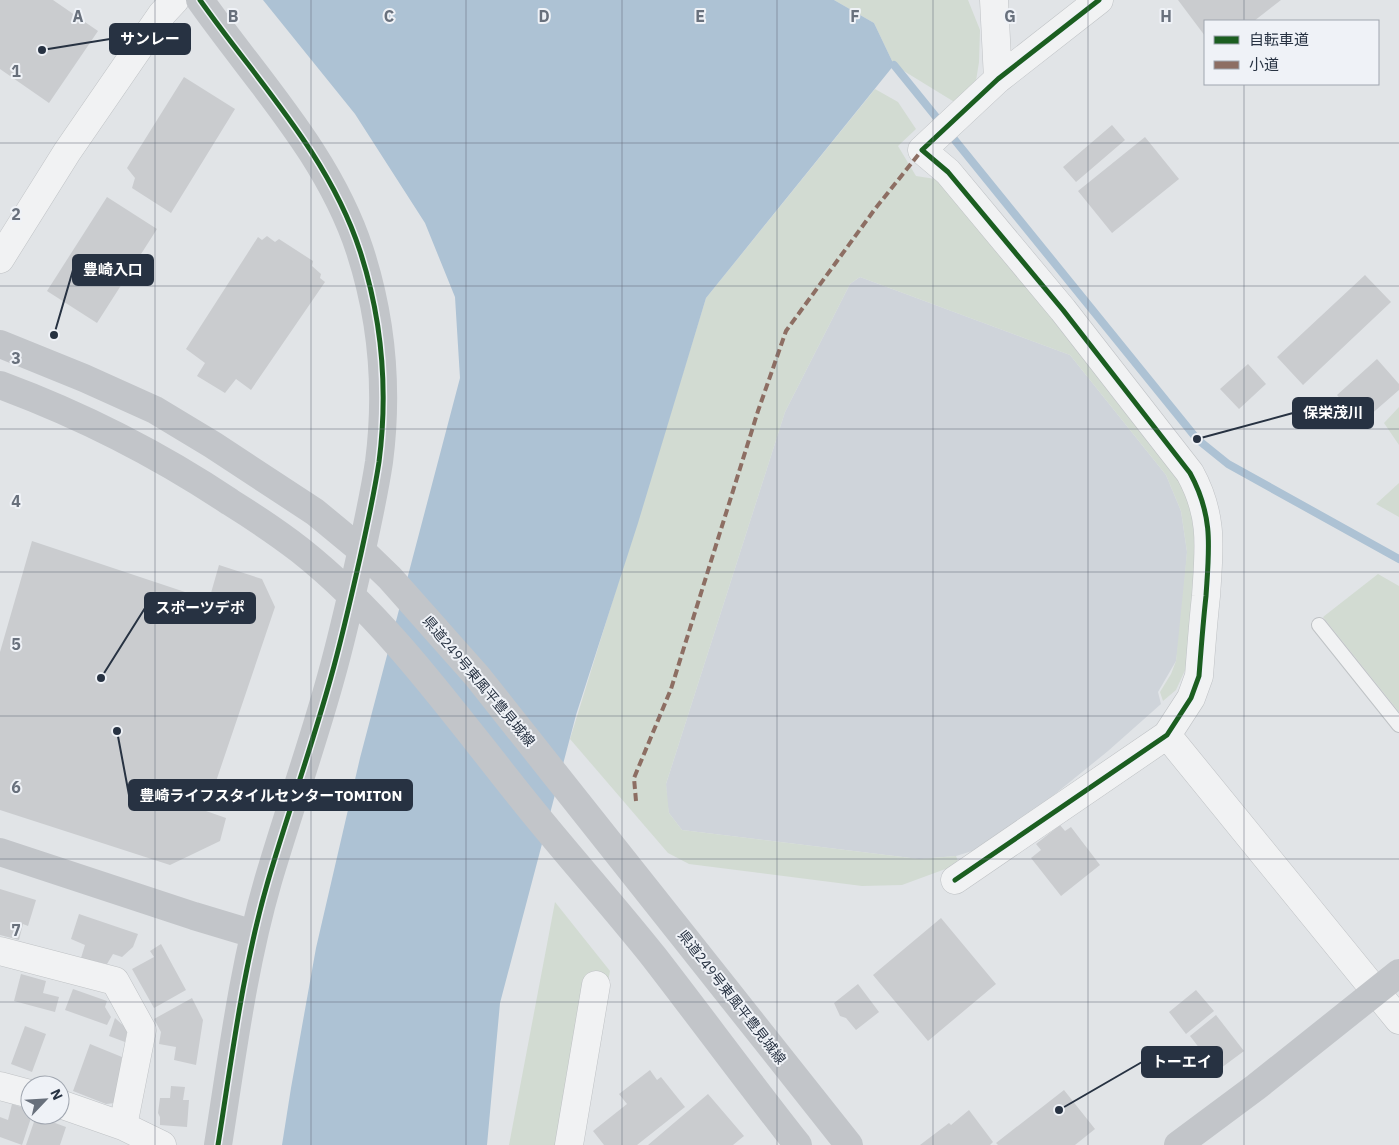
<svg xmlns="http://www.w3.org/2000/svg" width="1399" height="1145" viewBox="0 0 1399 1145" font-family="'IBM Plex Sans','Noto Sans JP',sans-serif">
	<rect width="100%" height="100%" fill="#e1e4e7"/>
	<path fill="#cfd4da" d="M 860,277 L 1070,355 L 1166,475 L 1181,511 L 1187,552 L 1181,626 L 1176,661 L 1158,692 L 1161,704 L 1108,751 L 1023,820 L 985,847 L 956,856 L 919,859 L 682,830 L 669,813 L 667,802 L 666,784 L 785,412 L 850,284 Z"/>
	<path fill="#d2dbd2" d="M 834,0 L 968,0 L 980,30 L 979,62 L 975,87 L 956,103 L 894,65 L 874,23 Z
		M 875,89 L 898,102 L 916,129 L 898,146 L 916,176 L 942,180 L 1177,475 L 1190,502 L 1196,521 L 1192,655 L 1176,690 L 1163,701 L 1160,692 L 1171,674 L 1176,661 L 1187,552 L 1181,511 L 1166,475 L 1070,355 L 860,277 L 850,284 L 785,412 L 666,784 L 669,813 L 682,830 L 919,859 L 956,856 L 959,864 L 902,885 L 862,886 L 689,864 L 668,853 L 570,739 L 706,298 Z
		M 1399,407 L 1399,445 L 1384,423 Z
		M 1399,483 L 1399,517 L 1376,504 Z
		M 1378,574 L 1399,586 L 1399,712 L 1323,617 Z
		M 555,902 L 610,971 L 578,1145 L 509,1145 Z"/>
	<path fill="#adc2d4" d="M 263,0 L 834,0 L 874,23 L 894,65 L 706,298 L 638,523 L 576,715 L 500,1003 L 487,1145 L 282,1145 L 291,1088 L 316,948 L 360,758 L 460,378 L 455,297 L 425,223 L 355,114 Z"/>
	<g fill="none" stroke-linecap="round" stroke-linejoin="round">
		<path stroke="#adc2d4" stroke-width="8" d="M 894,65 L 1197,439 L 1228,464 L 1399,559"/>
	</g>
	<path fill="#cacccf" d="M 0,0 L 53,0 L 98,31 L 49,103 L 0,69 Z
		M 1178,0 L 1281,0 L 1254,21 L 1205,21 L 1205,36 Z
		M 184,77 L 235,109 L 171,213 L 132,188 L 135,178 L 127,168 Z
		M 1112,125 L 1125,140 L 1076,182 L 1063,167 Z
		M 1145,137 L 1179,179 L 1112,233 L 1078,191 Z
		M 107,197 L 157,229 L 97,323 L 47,291 Z
		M 267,236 L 275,242 L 279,239 L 313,261 L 312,266 L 321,274 L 320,278 L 325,282 L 251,390 L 236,379 L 225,393 L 197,376 L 205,363 L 186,349 L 258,237 L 262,240 Z
		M 1365,275 L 1391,302 L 1303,385 L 1277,357 Z
		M 1377,359 L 1399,384 L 1399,390 L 1361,423 L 1337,395 Z
		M 1248,364 L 1266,384 L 1239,409 L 1220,389 Z
		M 32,541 L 209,600 L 219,565 L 262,579 L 275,607 L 206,811 L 226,818 L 220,841 L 170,865 L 0,810 L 0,652 Z
		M 1060,825 L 1065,831 L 1071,827 L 1100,865 L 1061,896 L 1031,858 L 1041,850 L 1036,844 Z
		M 0,889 L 36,900 L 28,926 L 23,924 L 19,940 L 0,935 Z
		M 79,914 L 138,934 L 133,947 L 122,957 L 113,954 L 107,964 L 81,958 L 85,945 L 71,939 Z
		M 941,918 L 996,984 L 928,1041 L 873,975 Z
		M 161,944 L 186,990 L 154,1008 L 132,969 L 154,957 L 150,951 Z
		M 21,974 L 46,981 L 43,993 L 59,997 L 55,1012 L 14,1001 Z
		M 858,984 L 879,1012 L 856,1030 L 846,1018 L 840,1016 L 834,1003 Z
		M 73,989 L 107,1001 L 105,1007 L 111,1017 L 107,1025 L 65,1010 Z
		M 1196,990 L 1214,1011 L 1186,1034 L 1169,1012 Z
		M 192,998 L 203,1020 L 196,1065 L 174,1060 L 176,1047 L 159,1044 L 161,1032 L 154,1019 Z
		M 1216,1015 L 1244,1051 L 1217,1071 L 1190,1036 Z
		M 115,1018 L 125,1027 L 127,1032 L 125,1042 L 109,1036 Z
		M 25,1026 L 46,1034 L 32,1072 L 11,1064 Z
		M 90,1044 L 122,1057 L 115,1103 L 106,1104 L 73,1091 Z
		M 650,1070 L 657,1080 L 661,1077 L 685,1107 L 637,1145 L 604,1145 L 593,1131 L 627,1104 L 619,1094 Z
		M 171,1086 L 185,1087 L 183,1100 L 189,1100 L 187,1127 L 160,1125 L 160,1117 L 158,1113 L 160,1098 L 170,1098 Z
		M 1064,1090 L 1095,1129 L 1075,1145 L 998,1145 L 996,1143 Z
		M 708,1094 L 744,1136 L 733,1145 L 648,1145 Z
		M 12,1104 L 30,1110 L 30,1115 L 32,1115 L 22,1145 L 0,1137 L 0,1117 L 8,1120 Z
		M 969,1110 L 993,1142 L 990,1145 L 920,1145 L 949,1123 L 951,1125 Z
		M 36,1116 L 66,1127 L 60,1145 L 26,1145 Z"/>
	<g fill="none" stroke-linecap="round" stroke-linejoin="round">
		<defs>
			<path id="lane" d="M 1319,625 L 1399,725"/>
			<path id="street" d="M 994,0 L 998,79
				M 0,259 L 67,152 L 162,14 L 175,0
				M 1167,735 L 1399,1020
				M 955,880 L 1167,735 L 1191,698 L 1199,676 C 1201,650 1203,623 1206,596 C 1209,549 1214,517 1190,473 L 1063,310 L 948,172 L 922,150 L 998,79 L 1099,0
				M 0,951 L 115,981 L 142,1030 L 123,1126
				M 0,1086 L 30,1094
				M 60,1104 L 123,1126 L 162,1145
				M 569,1145 L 596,985"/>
		</defs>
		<use href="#lane" stroke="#bfc2c5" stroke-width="16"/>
		<use href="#street" stroke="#bfc2c5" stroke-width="29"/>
		<use href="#lane" stroke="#f1f2f3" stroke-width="14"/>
		<use href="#street" stroke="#f1f2f3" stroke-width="28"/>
		<path stroke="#c2c5c9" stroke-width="28" d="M 200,0 C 257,81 329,155 360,251 C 382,319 388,392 379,462 C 374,495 367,526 360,558 C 351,598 342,638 331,677 C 312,746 288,813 268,881 C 243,967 232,1057 218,1145
			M 0,344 L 84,378 L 155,410 L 213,445 L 315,512 L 361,550 L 390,578 L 477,676 L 849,1145
			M 0,385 C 81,415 158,454 230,502 C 254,517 278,533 300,550 C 387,619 452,711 521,797 C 564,851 611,903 654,957 C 702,1019 749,1083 798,1145
			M 0,852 L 194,916 L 254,934
			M 1178,1145 L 1256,1087 L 1399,973"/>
		<path stroke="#8d6e63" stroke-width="4" stroke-dasharray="8 4" stroke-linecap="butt" d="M 636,801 L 634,778 L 671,689 L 758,411 L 786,331 L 875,209 L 922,150"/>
		<defs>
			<path id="cycleway" d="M 200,0 C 257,81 329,155 360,251 C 382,319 388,392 379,462 C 374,495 367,526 360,558 C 351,598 342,638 331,677 C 312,746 288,813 268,881 C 243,967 232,1057 218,1145
				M 955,880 L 1167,735 L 1191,698 L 1199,676 C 1201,650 1203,623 1206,596 C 1209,549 1214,517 1190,473 L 1063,310 L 948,172 L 922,150 L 998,79 L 1099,0"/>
		</defs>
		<use href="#cycleway" stroke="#eff2f7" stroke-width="8"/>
		<use href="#cycleway" stroke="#1b5e20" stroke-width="5"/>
	</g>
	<path fill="none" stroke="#68707c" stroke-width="1" stroke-opacity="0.55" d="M 155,0 L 155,1145M 311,0 L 311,1145M 466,0 L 466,1145M 622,0 L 622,1145M 777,0 L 777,1145M 933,0 L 933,1145M 1088,0 L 1088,1145M 1244,0 L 1244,21M 1244,84 L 1244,1145M 0,143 L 1399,143M 0,286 L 1399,286M 0,429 L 1399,429M 0,572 L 1399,572M 0,716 L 1399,716M 0,859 L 1399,859M 0,1002 L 1399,1002"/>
	<g text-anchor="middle" stroke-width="4" stroke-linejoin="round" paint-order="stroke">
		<g font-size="14" fill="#273242" stroke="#eff2f7">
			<text transform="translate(479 681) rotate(50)" y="5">県道249号東風平豊見城線</text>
			<text transform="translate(732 997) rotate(52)" y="5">県道249号東風平豊見城線</text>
		</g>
	</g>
	<g font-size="16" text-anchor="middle" font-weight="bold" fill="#68707c" stroke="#eff2f7" stroke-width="4" stroke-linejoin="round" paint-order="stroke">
		<text x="78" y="22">A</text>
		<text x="233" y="22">B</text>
		<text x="389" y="22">C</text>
		<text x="544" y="22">D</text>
		<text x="700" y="22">E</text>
		<text x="855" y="22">F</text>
		<text x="1010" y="22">G</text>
		<text x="1166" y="22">H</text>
		<text x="16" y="77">1</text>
		<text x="16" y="220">2</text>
		<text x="16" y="364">3</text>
		<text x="16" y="507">4</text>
		<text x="16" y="650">5</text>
		<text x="16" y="793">6</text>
		<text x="16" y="936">7</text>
	</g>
	<path fill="none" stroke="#273242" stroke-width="2" d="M42 50L110 39M54 335L73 270M1197 439L1293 413M101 678L145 608M117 731L129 795M1059 1110L1142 1062"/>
	<g fill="#273242" stroke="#eff2f7" stroke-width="2">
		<circle cx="42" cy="50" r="5"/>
		<circle cx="54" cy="335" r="5"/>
		<circle cx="1197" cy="439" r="5"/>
		<circle cx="101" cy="678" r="5"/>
		<circle cx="117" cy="731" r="5"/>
		<circle cx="1059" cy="1110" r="5"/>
	</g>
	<g fill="#273242" stroke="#273242" stroke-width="2">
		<rect x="110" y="24" width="80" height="30" rx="5"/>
		<rect x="73" y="255" width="80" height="30" rx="5"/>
		<rect x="1293" y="398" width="80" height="30" rx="5"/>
		<rect x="145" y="593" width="110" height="30" rx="5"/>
		<rect x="129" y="780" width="283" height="30" rx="5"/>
		<rect x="1142" y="1047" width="80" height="30" rx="5"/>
	</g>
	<g font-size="15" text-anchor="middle" font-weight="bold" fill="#fff">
		<text x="150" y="44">サンレー</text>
		<text x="113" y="275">豊崎入口</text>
		<text x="1333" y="418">保栄茂川</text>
		<text x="200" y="613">スポーツデポ</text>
		<text x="271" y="801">豊崎ライフスタイルセンターTOMITON</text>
		<text x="1182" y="1067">トーエイ</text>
	</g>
	<rect x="1204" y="20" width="175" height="65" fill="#eff2f7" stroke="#9fa5af"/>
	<rect x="1214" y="36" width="25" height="8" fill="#1b5e20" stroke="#9fa5af"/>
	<text x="1249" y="45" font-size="15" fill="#273242">自転車道</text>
	<rect x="1214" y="61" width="25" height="8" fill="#8d6e63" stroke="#9fa5af"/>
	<text x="1249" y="70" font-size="15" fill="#273242">小道</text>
	<g transform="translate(45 1100) rotate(65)"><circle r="24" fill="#eff2f7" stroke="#9fa5af"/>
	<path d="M0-4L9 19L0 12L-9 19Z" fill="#68707c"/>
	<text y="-8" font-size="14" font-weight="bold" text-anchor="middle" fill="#273242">N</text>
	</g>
</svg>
